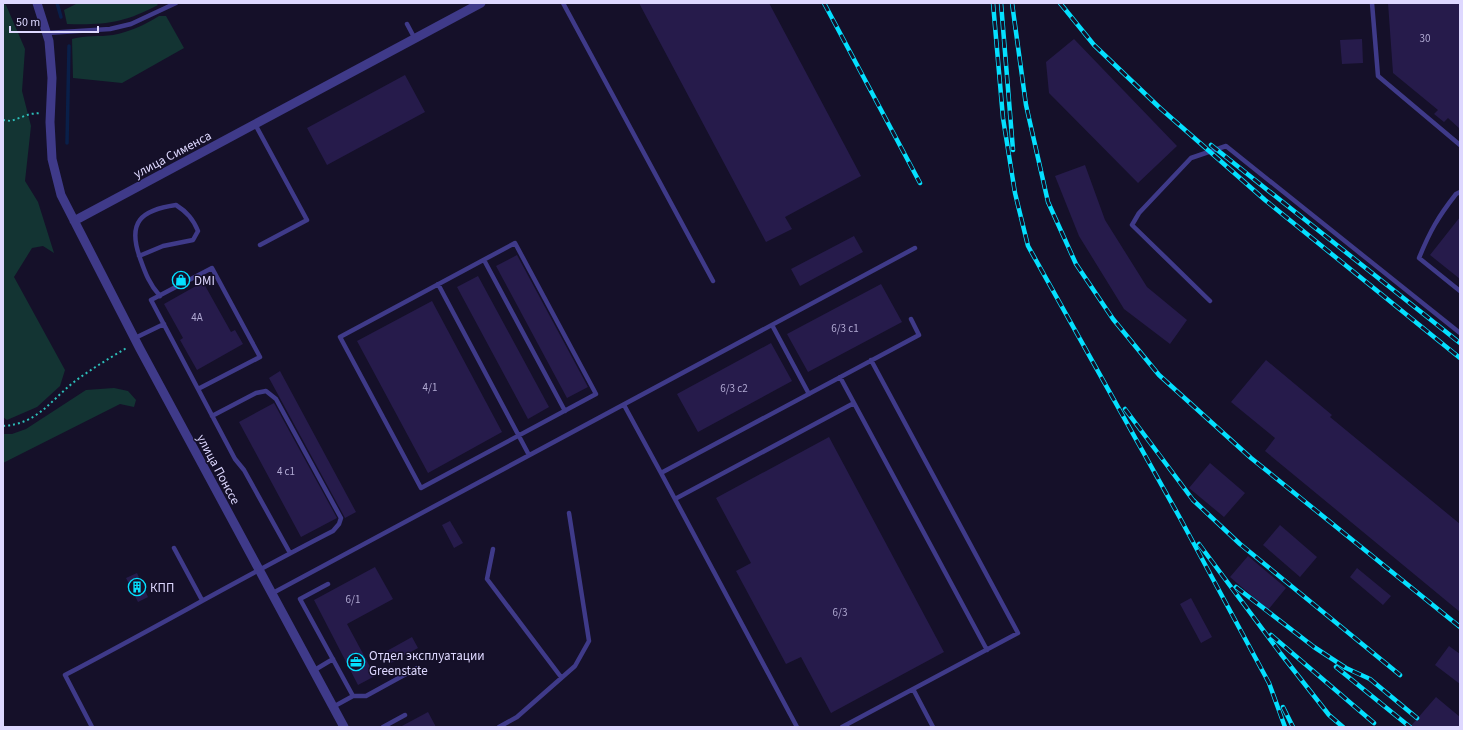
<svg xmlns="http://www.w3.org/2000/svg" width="1463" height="730" viewBox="0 0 1463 730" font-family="'Source Sans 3',sans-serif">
	<rect width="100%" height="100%" fill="#151029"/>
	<path fill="#133433" d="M 3,3 L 6,5 L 25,49 L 22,91 L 31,126 L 25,181 L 38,202 L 54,253 L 43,246 L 32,248 L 14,277 L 65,370 L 60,386 L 37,407 L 7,420 L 3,417 Z
		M 78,3 L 156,3 L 158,5 C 124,23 105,25 67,24 L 64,10 Z
		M 159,16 L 166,16 L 184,48 L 122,83 L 73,78 L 72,39 C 86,35 99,37 113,35 C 129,32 145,25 159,16 Z
		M 114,388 L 128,391 L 136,400 L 134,407 L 120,404 L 3,463 L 3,434 L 12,434 L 26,429 L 86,390 Z"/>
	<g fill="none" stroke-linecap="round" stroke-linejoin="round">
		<path stroke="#091f49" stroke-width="3.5" d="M 57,3 L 61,17
			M 67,143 L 69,46"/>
	</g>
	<path fill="#261b4b" d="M 639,3 L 769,3 L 861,176 L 785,217 L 792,229 L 766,242 Z
		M 1388,3 L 1460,3 L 1460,129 L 1448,118 L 1444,122 L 1434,114 L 1438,110 L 1393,73 Z
		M 1074,39 L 1177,146 L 1138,183 L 1049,93 L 1046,62 Z
		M 1362,39 L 1363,63 L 1342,64 L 1340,40 Z
		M 405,75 L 425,112 L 327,165 L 307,128 Z
		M 1085,165 L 1105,220 L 1147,287 L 1187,320 L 1170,344 L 1124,309 L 1079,236 L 1055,176 Z
		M 1460,217 L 1460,279 L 1430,255 Z
		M 854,236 L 863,252 L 800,286 L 791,269 Z
		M 517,255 L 588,387 L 567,398 L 496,266 Z
		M 478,276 L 549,407 L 528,419 L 457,287 Z
		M 203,282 L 231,332 L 235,330 L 243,344 L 197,370 L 180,340 L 183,338 L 164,304 Z
		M 881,284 L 902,322 L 808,372 L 787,334 Z
		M 432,301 L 502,432 L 428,473 L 357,341 Z
		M 771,343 L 792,381 L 698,432 L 677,394 Z
		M 1266,360 L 1332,415 L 1330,417 L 1460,524 L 1460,612 L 1265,451 L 1275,438 L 1231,402 Z
		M 280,371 L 356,512 L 345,518 L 269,378 Z
		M 274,403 L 337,518 L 301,537 L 239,422 Z
		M 829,437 L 944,652 L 831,713 L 801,657 L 786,664 L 736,571 L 751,563 L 716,498 Z
		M 1210,463 L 1245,493 L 1224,517 L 1189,488 Z
		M 450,521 L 463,543 L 454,548 L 442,525 Z
		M 1280,525 L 1317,557 L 1300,577 L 1263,545 Z
		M 1248,556 L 1286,588 L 1268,610 L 1230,577 Z
		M 375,567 L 393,599 L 347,624 L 375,676 L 358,685 L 314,600 Z
		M 1357,568 L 1391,596 L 1383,605 L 1350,577 Z
		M 137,573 L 148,597 L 138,602 L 126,578 Z
		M 1191,598 L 1212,637 L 1201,643 L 1180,604 Z
		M 412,637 L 418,648 L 391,663 L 385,652 Z
		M 1449,646 L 1460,654 L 1460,684 L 1435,665 Z
		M 1436,697 L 1460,717 L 1460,727 L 1410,727 Z
		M 428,712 L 436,727 L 400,727 Z"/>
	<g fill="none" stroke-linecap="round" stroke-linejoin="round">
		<path stroke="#2dbeb9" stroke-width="2" stroke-dasharray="2 3" stroke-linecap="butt" d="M 3,120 L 11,121 L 30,114 L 40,113
			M 3,426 C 37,424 49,402 74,382 C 91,369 110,358 128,347"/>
		<path stroke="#3f3a89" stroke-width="4.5" d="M 563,3 L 713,281
			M 1372,3 L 1378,76 L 1460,145
			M 407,24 L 415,39
			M 47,33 L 110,29 L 131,24 L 176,3
			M 255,124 L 307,220 L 260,245
			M 1460,192 L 1456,194 C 1438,217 1430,231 1419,258 L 1460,291
			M 515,243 L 596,394 L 421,488 L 340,337 Z
			M 139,256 L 163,246 L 193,240 L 198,231 C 193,219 187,212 176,205 C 141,210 127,222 140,258 C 145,272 149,284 160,296
			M 484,260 L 565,411
			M 212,268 L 260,357 L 198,389 L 151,300 Z
			M 438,284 L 529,455
			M 1210,301 L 1132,225 L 1139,213 L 1191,158 L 1226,146 L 1460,333
			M 772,325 L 809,394
			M 135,338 L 164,324
			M 840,377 L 987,650
			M 198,389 L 235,459 L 244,470 L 290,553
			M 624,405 L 661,473 L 919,335 L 911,319
			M 661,473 L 797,727
			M 675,499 L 854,403
			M 174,548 L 202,600
			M 493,549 L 487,579 L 561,677
			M 328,584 L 300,599 L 353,696
			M 271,594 L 915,248
			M 313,671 L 333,659
			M 913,689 L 933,727
			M 333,707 L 353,696 L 366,696 L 417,668
			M 92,727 L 65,675 C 155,628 243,577 333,531 L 339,524 L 341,518 L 276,399 L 266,391 L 256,393 L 212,416
			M 383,727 L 405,715
			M 499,727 L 517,717 L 575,666 L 589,641 L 569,513
			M 842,727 L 1018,633 L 871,360"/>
		<path stroke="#3f3a89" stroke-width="9" d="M 37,3 L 49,41 L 52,78 L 50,122 L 52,159 L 61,195 L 140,349 L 344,727
			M 74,221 L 481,3"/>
		<defs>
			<path id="rail" d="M 824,3 L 920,183
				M 993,3 L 1003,118 L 1015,193 L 1028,246 L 1180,518 L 1269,683 L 1285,727
				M 1001,3 L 1013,150
				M 1012,3 L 1026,105 L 1048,202 L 1076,264 L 1113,319 L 1159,375 L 1251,458 L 1460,627
				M 1060,3 L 1094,45 L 1160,108 L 1265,200 L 1460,358
				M 1211,145 L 1460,343
				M 1125,409 L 1193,500 L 1240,544 L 1400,675
				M 1199,544 L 1281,654 L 1329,715 L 1343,727
				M 1236,587 L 1314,647 L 1346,668 L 1370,679 L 1417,718
				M 1271,635 L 1374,723
				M 1336,667 L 1410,727
				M 1283,707 L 1293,727"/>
		</defs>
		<use href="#rail" stroke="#04e0ff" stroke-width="4.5"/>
		<use href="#rail" stroke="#151029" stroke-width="3" stroke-dasharray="9" stroke-linecap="butt"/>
	</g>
	<defs>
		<symbol id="shop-ring" viewBox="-11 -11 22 22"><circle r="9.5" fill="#151029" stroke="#04e0ff" stroke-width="1.5"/><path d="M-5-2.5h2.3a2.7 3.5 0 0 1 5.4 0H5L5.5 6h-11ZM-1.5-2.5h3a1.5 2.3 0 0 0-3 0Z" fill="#04e0ff"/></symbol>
		<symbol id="building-ring" viewBox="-11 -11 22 22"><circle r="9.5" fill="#151029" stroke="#04e0ff" stroke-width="1.5"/><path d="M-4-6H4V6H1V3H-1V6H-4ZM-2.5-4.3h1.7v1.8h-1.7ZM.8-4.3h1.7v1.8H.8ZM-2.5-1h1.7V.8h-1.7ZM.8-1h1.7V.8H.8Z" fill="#04e0ff"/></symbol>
		<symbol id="office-ring" viewBox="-11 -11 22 22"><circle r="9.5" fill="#151029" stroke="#04e0ff" stroke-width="1.5"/><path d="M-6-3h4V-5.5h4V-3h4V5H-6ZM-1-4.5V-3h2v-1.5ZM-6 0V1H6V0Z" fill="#04e0ff"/></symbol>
	</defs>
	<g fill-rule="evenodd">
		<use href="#shop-ring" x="171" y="270" width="20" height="20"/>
		<use href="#building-ring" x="127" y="577" width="20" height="20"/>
		<use href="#office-ring" x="346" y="652" width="20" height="20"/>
	</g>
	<g text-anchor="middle" stroke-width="3" stroke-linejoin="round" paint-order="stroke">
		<g font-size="11" fill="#b0a9d2">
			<text x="1425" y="42">30</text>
			<text x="197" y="321">4А</text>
			<text x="845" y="332">6/3 с1</text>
			<text x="430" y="391">4/1</text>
			<text x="734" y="392">6/3 с2</text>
			<text x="286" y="475">4 с1</text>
			<text x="353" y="603">6/1</text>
			<text x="840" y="616">6/3</text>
		</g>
		<g font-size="13" fill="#ded8ff" stroke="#151029">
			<text transform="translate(172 154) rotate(-28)" y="5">улица Сименса</text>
			<text transform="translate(219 469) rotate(62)" y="5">улица Понссе</text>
		</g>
		<g font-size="13" fill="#ded8ff" stroke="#151029" text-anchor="start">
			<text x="194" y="285">DMI</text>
			<text x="150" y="592">КПП</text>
			<text x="369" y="660">Отдел эксплуатации<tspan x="369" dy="15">Greenstate</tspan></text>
		</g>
	</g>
	<rect width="1463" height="730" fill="none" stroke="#ded8ff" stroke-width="8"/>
	<path d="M10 26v6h88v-6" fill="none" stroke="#ded8ff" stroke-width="2"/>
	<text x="16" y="26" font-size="12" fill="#ded8ff" stroke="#151029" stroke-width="3" paint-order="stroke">50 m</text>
</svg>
